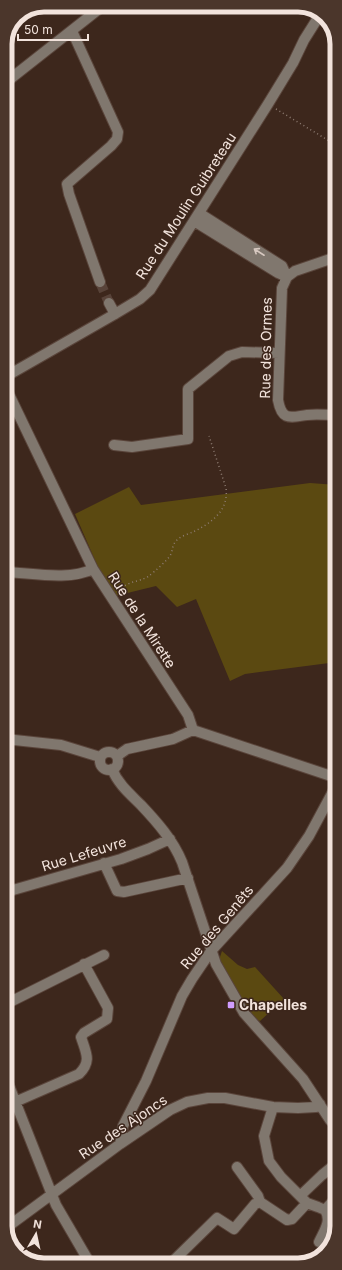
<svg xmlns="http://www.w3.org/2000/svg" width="342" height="1270" viewBox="0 0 342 1270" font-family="Inter,sans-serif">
	<rect width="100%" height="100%" fill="#3d271c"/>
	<path fill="#5b4911" d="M 310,483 L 337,485 L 337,662 L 245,674 L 230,681 L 196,599 L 177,607 L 156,586 L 111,597 L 75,514 L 129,487 L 141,505 Z
		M 222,951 L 238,965 L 247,969 L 255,967 L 284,999 L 260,1021 L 244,1013 L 217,966 Z"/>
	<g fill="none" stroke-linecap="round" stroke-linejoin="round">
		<path stroke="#584339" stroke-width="10" stroke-dasharray="10 5" stroke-linecap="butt" d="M 100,282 L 109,303"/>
		<defs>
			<path id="minor" d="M 72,31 L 118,132 L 117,139 L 111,146 L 67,184 L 69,194 L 100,282
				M 5,83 L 104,5
				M 199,213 L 282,266 L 287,277
				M 194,221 L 278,273 L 287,277
				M 336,257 L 295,271 L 287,277 L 282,288 L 278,400 C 282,422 291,417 307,415 C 316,414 327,415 336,415
				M 109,303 L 115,314
				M 5,377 L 115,314 L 140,299 L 150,290 L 268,104 L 293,63 L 304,40 L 321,13
				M 5,386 L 93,569 L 188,715 L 193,730 L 337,778
				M 114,445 L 132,447 L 188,439 L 188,389 L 229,356 L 242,352 L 279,353
				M 5,572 C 32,573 69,581 93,569
				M 5,739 L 61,745 L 100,757
				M100 761a9 9 0 1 1 18 0a9 9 0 1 1-18 0Z
				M 117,756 L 127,749 L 173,739 L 193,730
				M 112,769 C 118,784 130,794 141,805 C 157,822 173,840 182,862 L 216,964 L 244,1013 L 303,1079 L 330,1120 L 337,1127
				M 104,863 L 117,891 L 124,892 L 188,878
				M 6,892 L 121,859 L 148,849 L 170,839
				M 6,1004 L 104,955
				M 6,1078 L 56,1205 L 91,1265
				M 15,1102 L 79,1074 C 92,1061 86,1053 81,1037 L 84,1033 L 107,1019 L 108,1008 L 84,964
				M 120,1144 L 123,1126 L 146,1081 L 182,996 L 192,979 L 211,951 L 287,868 L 309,836 L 337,784
				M 237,1167 L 258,1196 L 260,1202
				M 300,1196 L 322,1175 L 337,1163
				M 307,1203 L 318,1207 L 325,1210 L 337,1197
				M 6,1228 L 120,1144 L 170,1110 L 187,1102 L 208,1098 L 225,1098 L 273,1107 L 298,1108 L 316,1107 L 320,1104
				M 319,1242 C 324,1231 332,1221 325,1210
				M 170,1264 L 217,1218 L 234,1229 L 255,1204 L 260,1202 L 287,1220 L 292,1219 L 307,1203 L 281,1177 L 269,1161 L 264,1136 L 273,1107"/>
		</defs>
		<use href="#minor" stroke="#5a453b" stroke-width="12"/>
		<path stroke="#8e7c72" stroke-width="1.5" stroke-dasharray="1 3" stroke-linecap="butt" d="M 276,109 L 336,145
			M 334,268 L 336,276
			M 119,591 C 128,580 138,583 149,576 C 154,572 168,560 171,554 C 173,549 172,545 177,540 C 181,536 188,534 193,532 C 211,523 229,511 226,488 L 209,436
			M 292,1264 L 293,1263"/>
		<use href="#minor" stroke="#80776e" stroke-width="10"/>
	</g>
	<defs><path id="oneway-shaft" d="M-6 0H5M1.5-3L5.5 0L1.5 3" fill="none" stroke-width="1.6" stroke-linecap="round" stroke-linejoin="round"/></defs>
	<use stroke="#d6c8c0" href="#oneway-shaft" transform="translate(259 252) rotate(-147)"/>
	<rect fill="#d09dff" stroke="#3d271c" stroke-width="1.5" x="227" y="1001" width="8" height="8" rx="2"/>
	<g text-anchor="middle" stroke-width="3" stroke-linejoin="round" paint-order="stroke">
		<g font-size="14" fill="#f2e3dc" stroke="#3d271c">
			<text transform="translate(186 206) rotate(-57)" y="5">Rue du Moulin Guibreteau</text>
			<text transform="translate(266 348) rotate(-89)" y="5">Rue des Ormes</text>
			<text transform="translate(142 620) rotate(57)" y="5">Rue de la Mirette</text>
			<text transform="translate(84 854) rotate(-17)" y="5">Rue Lefeuvre</text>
			<text transform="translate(217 927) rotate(-50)" y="5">Rue des Genêts</text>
			<text transform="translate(123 1127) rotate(-34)" y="5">Rue des Ajoncs</text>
		</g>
		<g font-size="14" font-weight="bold" fill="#f2e3dc" stroke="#3d271c" text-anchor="start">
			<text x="239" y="1010">Chapelles</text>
		</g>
	</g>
	<path d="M0 0H342V1270H0ZM44 12H298A32 32 0 0 1 330 44V1226A32 32 0 0 1 298 1258H44A32 32 0 0 1 12 1226V44A32 32 0 0 1 44 12Z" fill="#4b362b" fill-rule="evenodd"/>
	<path fill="none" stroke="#f2e3dc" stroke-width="5" d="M44 12H298A32 32 0 0 1 330 44V1226A32 32 0 0 1 298 1258H44A32 32 0 0 1 12 1226V44A32 32 0 0 1 44 12Z"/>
	<g transform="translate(36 1234) rotate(9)" stroke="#3d271c" stroke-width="3" paint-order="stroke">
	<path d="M0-3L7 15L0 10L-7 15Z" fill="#f2e3dc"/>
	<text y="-6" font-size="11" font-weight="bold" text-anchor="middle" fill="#f2e3dc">N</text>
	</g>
	<path d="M18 34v6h70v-6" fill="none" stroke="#f2e3dc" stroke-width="2"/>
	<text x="24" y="34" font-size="12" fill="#f2e3dc" stroke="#3d271c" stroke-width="3" paint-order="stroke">50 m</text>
</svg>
